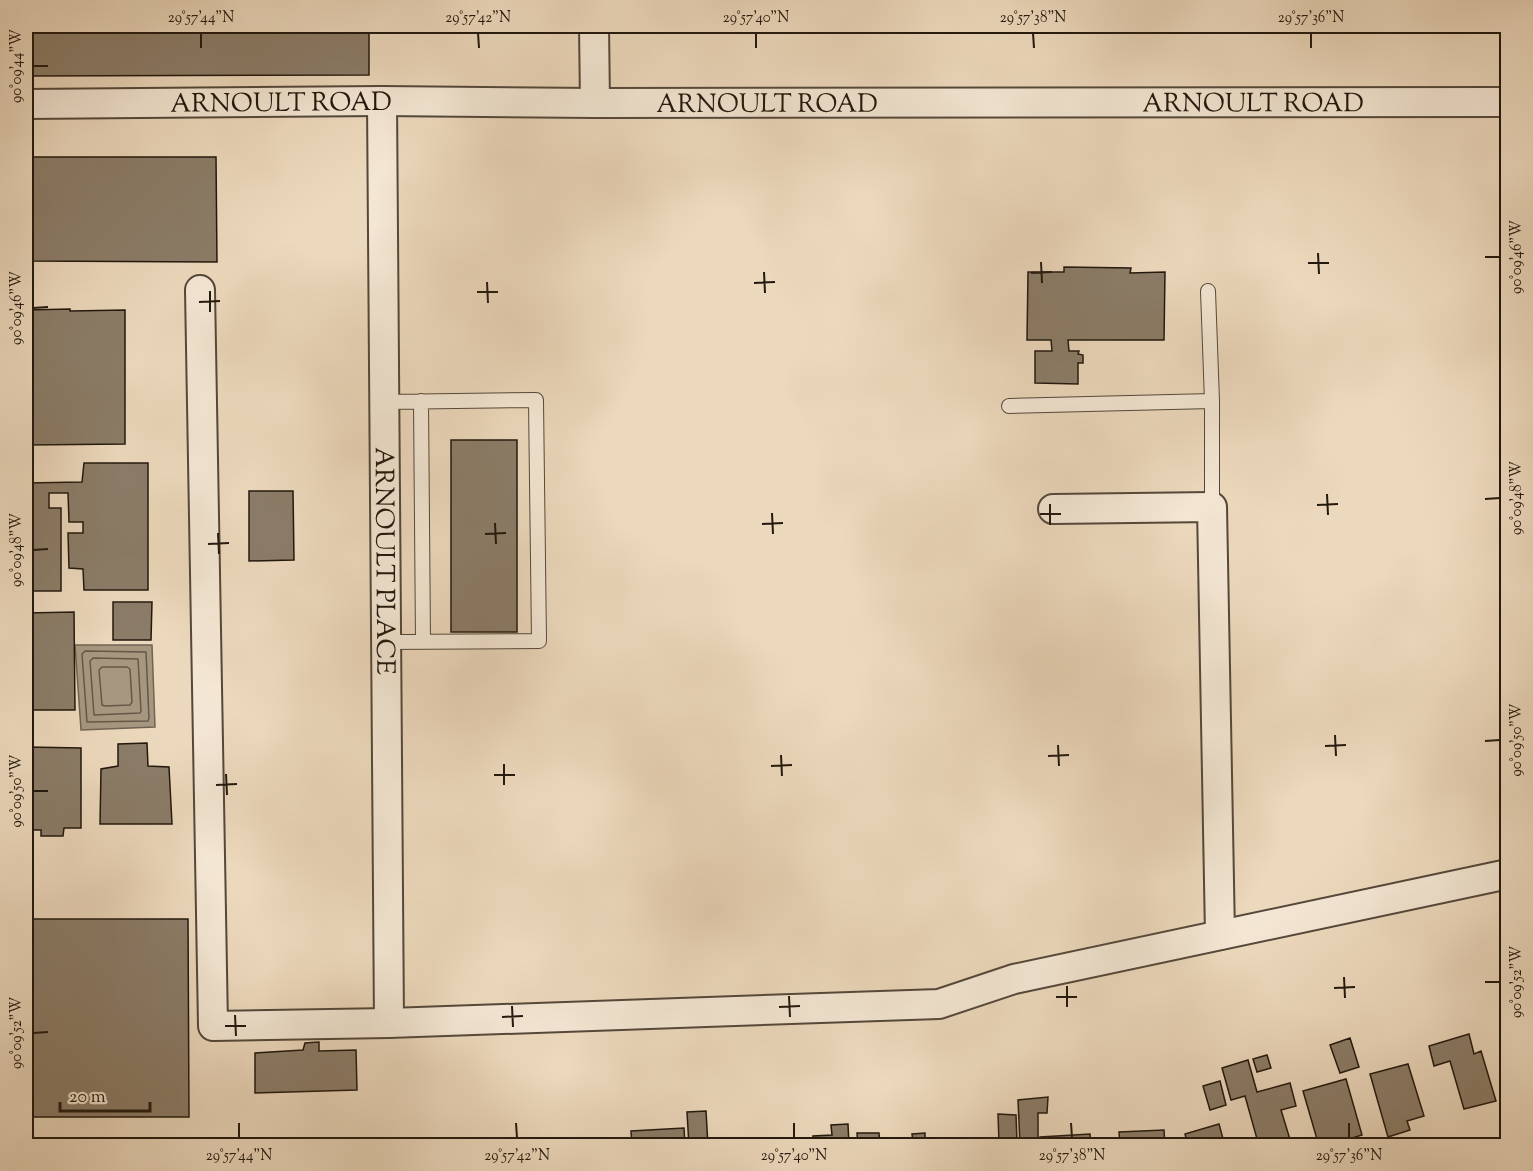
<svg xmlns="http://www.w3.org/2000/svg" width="1533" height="1171" viewBox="0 0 1533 1171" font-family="'Sorts Mill Goudy',serif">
	<rect width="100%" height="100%" fill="#ecd8bc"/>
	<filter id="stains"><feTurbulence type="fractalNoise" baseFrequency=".00333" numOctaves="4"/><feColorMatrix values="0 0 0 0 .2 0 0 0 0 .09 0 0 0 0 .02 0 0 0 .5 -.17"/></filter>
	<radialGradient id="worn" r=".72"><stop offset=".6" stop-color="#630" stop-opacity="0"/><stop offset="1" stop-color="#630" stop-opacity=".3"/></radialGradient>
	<path fill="#a79781" stroke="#726453" stroke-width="1.5" d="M 75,645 L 152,645 L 155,727 L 81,730 Z"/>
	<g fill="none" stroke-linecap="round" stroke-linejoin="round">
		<path stroke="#645848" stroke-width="1.5" d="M 85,651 L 146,652 L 149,718 L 148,721 L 87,722 L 82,654 Z
			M 93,658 L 138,659 L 141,711 L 140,713 L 94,715 L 90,661 Z
			M 102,667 L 127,667 L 130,669 L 132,702 L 130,705 L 105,706 L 102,705 L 99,670 Z"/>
	</g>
	<path fill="#8b7c68" stroke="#22180e" stroke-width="1.5" d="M 27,26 L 369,26 L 369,75 L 27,76 Z
		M 26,157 L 216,157 L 217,262 L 26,261 Z
		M 1064,267 L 1131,268 L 1130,273 L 1165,272 L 1164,340 L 1068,340 L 1069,351 L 1079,351 L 1078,354 L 1083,355 L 1083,363 L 1078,363 L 1078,384 L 1035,383 L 1035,351 L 1052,351 L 1051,340 L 1027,340 L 1028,272 L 1064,272 Z
		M 70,309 L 70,311 L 125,310 L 125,444 L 26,445 L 26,310 Z
		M 451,440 L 517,440 L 517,632 L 451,632 Z
		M 84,463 L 148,463 L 148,590 L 84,590 L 83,569 L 69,568 L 68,533 L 83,533 L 83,522 L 69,522 L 68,493 L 49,493 L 49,508 L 61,508 L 61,591 L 26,591 L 26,483 L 82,482 Z
		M 249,491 L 293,491 L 294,560 L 249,561 Z
		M 113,602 L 152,602 L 151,640 L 113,640 Z
		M 26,606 L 26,613 L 74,612 L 75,710 L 26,710 Z
		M 147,743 L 148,766 L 169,767 L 172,824 L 100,824 L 101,769 L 118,766 L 118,744 Z
		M 26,747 L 81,748 L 81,828 L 64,828 L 63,836 L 41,836 L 41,830 L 26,830 Z
		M 26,919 L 188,919 L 189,1117 L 26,1117 Z
		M 1469,1034 L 1474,1054 L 1481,1051 L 1496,1101 L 1464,1109 L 1450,1061 L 1434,1066 L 1429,1046 Z
		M 1350,1038 L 1359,1067 L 1340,1073 L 1330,1045 Z
		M 319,1042 L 319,1051 L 356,1050 L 357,1090 L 255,1093 L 255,1053 L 303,1050 L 305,1043 Z
		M 1267,1055 L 1271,1068 L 1257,1072 L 1253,1059 Z
		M 1248,1060 L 1257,1092 L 1290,1083 L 1296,1106 L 1281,1110 L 1292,1146 L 1259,1146 L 1245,1096 L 1231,1100 L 1222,1068 Z
		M 1408,1064 L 1424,1116 L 1407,1121 L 1410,1130 L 1388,1137 L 1370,1074 Z
		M 1346,1079 L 1362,1135 L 1352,1138 L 1354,1145 L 1351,1146 L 1319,1146 L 1303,1091 Z
		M 1220,1081 L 1226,1105 L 1210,1110 L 1203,1086 Z
		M 1048,1097 L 1047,1113 L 1038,1113 L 1038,1142 L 1020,1144 L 1018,1100 Z
		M 706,1111 L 708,1146 L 689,1146 L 687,1112 Z
		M 998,1114 L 1016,1115 L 1017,1143 L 999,1143 Z
		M 848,1124 L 849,1146 L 813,1146 L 813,1136 L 832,1135 L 831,1125 Z
		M 1219,1124 L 1225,1146 L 1188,1146 L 1185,1134 Z
		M 684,1128 L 685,1146 L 632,1146 L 631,1131 Z
		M 1164,1130 L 1165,1146 L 1120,1146 L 1119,1132 Z
		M 857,1133 L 879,1133 L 880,1145 L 913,1143 L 912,1134 L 925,1133 L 925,1146 L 858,1146 Z
		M 1090,1134 L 1091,1146 L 1040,1146 L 1040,1137 Z"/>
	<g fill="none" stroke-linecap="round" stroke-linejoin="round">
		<defs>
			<path id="lane" d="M 1208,291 L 1212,401
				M 421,401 L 423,642
				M 384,402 L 536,400 L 539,641 L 386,642
				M 1009,406 L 1212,401 L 1212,507"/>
			<g id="street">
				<path d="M 594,26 L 595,103"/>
				<path id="s1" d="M 382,101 L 389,1023"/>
				<path id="s2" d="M 26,104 L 382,101 L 595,103 L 1508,102"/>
				<path d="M 200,290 L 213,1026 L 389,1023 L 939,1004 L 1014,979 L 1508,874"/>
				<path d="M 1053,509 L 1212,507 L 1220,935"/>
			</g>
		</defs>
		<use href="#lane" stroke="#54483a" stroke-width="16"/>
		<use href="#street" stroke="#54483a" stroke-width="32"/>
		<use href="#lane" stroke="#f3e6d3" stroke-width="14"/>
		<use href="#street" stroke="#f3e6d3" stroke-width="28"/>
	</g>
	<path fill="none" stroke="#22180e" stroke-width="2" d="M 201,33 L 201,48M 478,33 L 479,48M 756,33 L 756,48M 1033,33 L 1034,48M 1311,33 L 1311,48M 33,66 L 48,66M 1318,253 L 1319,274M 1485,257 L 1500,257M 1041,262 L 1042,283M 1308,263 L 1329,263M 764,272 L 765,293M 1031,273 L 1052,272M 487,282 L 488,303M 754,283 L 775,282M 210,291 L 210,312M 477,292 L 498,292M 199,302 L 220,301M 33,308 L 48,307M 1327,494 L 1328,515M 1485,499 L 1500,498M 1050,504 L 1050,525M 1317,505 L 1338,504M 772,513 L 773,534M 1040,514 L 1061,514M 495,523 L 496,544M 762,524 L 783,523M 218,533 L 219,554M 485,534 L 506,533M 208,544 L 229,543M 33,550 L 48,549M 1335,735 L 1336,756M 1485,741 L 1500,740M 1058,745 L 1059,766M 1325,746 L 1346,745M 781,755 L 782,776M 1048,756 L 1069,755M 504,764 L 504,785M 771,766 L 792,765M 226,774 L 227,795M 494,775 L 515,775M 216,785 L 237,784M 33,791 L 48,791M 1344,977 L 1345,998M 1485,982 L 1500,982M 1067,986 L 1067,1007M 1334,988 L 1355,987M 789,996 L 790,1017M 1056,997 L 1077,997M 512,1006 L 513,1027M 779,1007 L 800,1006M 235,1015 L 236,1036M 502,1017 L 523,1016M 225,1026 L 246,1026M 33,1033 L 48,1032M 239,1123 L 239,1138M 516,1123 L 517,1138M 794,1123 L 794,1138M 1071,1123 L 1072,1138M 1349,1123 L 1349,1138"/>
	<g text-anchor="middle" stroke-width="6" stroke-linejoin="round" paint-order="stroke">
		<g font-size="26" fill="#22180e" stroke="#f3e6d3">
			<text dy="9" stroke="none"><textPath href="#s2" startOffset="255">ARNOULT ROAD</textPath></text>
			<text dy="9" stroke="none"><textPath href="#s2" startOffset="1227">ARNOULT ROAD</textPath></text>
			<text dy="9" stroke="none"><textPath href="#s2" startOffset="741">ARNOULT ROAD</textPath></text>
			<text dy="9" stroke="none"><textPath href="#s1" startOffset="460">ARNOULT PLACE</textPath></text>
		</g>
	</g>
	<rect width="1533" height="1171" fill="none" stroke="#ecd8bc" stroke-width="66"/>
	<path d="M60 1102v9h90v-9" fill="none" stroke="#22180e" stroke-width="3"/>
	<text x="69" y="1102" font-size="18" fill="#22180e" stroke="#f3e6d3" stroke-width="4.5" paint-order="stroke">20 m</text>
	<rect x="33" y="33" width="1467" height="1105" fill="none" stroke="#22180e" stroke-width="2"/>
	<g font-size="15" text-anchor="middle" fill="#22180e">
		<text x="201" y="22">29°57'44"N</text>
		<text x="478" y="22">29°57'42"N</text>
		<text x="756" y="22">29°57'40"N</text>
		<text x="1033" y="22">29°57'38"N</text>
		<text x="1311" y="22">29°57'36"N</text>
		<text transform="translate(16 66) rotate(-90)" y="5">90°09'44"W</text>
		<text transform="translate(1516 257) rotate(-90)" y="5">90°09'46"W</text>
		<text transform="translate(16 308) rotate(-90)" y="5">90°09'46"W</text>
		<text transform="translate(1516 498) rotate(-90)" y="5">90°09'48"W</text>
		<text transform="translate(16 550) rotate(-90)" y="5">90°09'48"W</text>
		<text transform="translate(1516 740) rotate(-90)" y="5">90°09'50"W</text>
		<text transform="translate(16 791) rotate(-90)" y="5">90°09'50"W</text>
		<text transform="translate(1516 982) rotate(-90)" y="5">90°09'52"W</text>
		<text transform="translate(16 1033) rotate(-90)" y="5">90°09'52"W</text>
		<text x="239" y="1160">29°57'44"N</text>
		<text x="517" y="1160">29°57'42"N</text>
		<text x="794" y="1160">29°57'40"N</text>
		<text x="1072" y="1160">29°57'38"N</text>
		<text x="1349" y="1160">29°57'36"N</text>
	</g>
	<rect width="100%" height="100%" filter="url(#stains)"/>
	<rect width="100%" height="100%" fill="url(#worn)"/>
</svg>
